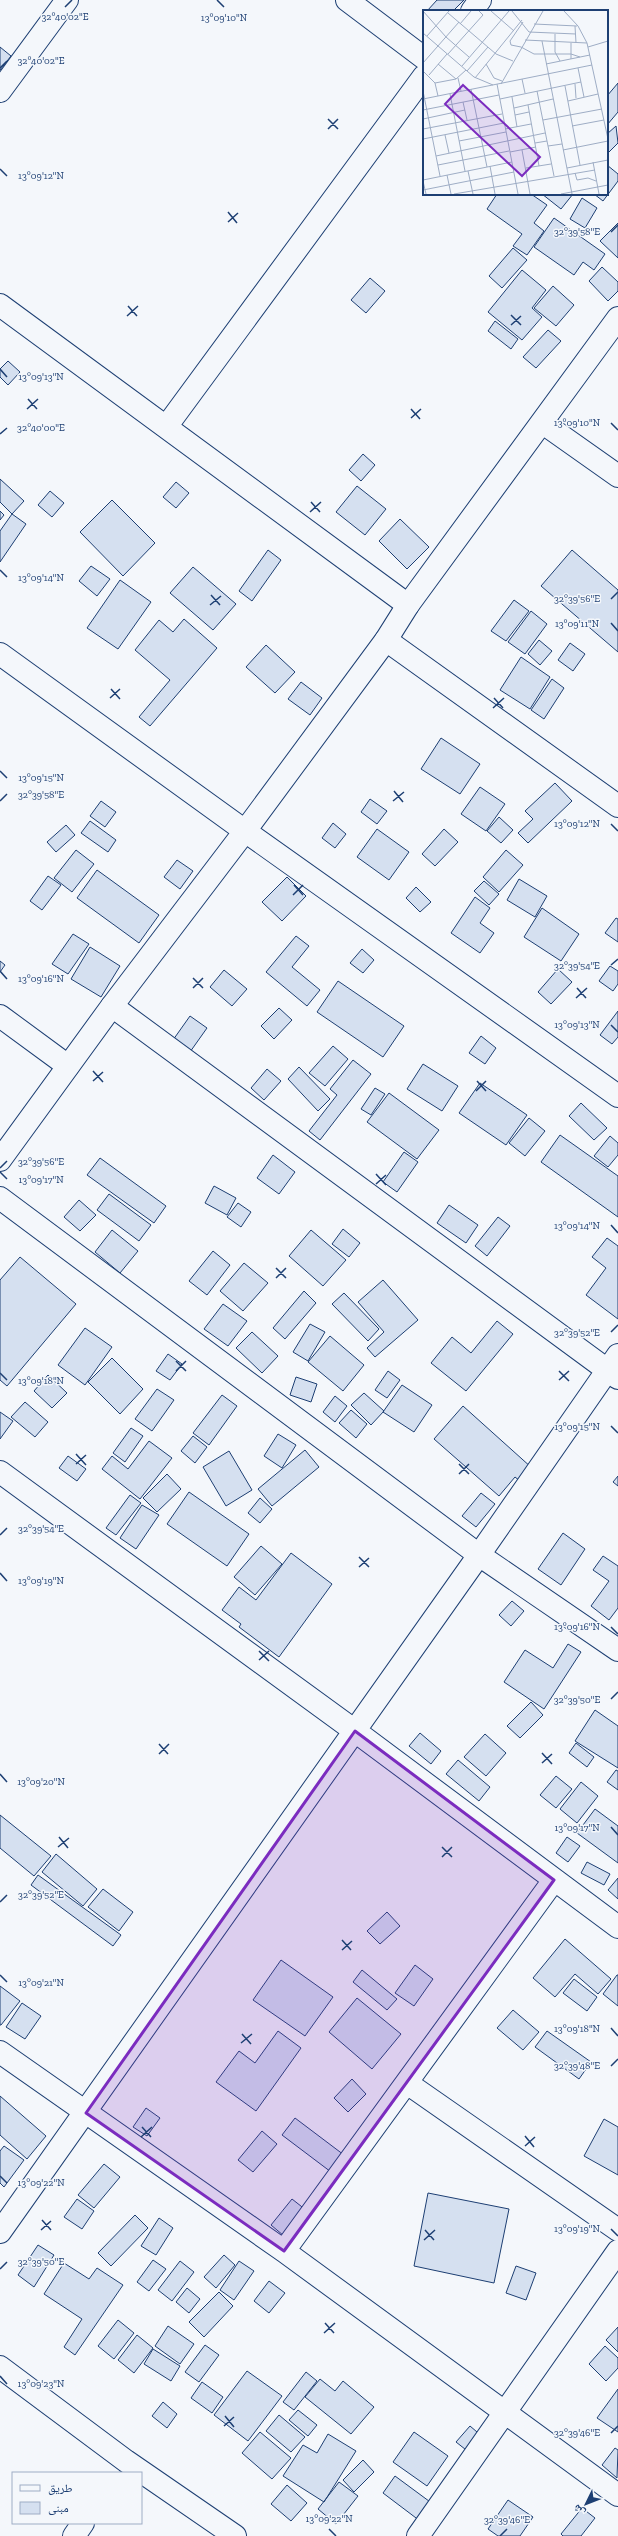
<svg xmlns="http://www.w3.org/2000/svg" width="618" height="2536" viewBox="0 0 618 2536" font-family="'Zilla Slab','Noto Naskh Arabic',serif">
	<rect width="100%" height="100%" fill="#f4f7fb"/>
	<path fill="#d5e0f0" stroke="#1d3f73" d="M 437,0 L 464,0 L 453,11 L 427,11 Z
		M 0,47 L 11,56 L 0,70 Z
		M 618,83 L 618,112 L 607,125 L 607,96 Z
		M 616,126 L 618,143 L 607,154 L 607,134 Z
		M 607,165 L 618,174 L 618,181 L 603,201 L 594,194 L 607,194 Z
		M 497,194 L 531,194 L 547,205 L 534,223 L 544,231 L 527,255 L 513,246 L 522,234 L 487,209 Z
		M 542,194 L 573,194 L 561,209 Z
		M 582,198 L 597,208 L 585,228 L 570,219 Z
		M 554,218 L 605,254 L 594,270 L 583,262 L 574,275 L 534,247 Z
		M 618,223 L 618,258 L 600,241 Z
		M 513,248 L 527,260 L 502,288 L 489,276 Z
		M 602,267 L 618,282 L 618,291 L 608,301 L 589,281 Z
		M 522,270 L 546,290 L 532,308 L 542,317 L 522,340 L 488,312 Z
		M 370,278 L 385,291 L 366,313 L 351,300 Z
		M 553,286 L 574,305 L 556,326 L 534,308 Z
		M 495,321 L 518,339 L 511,349 L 488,331 Z
		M 548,330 L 561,341 L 536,368 L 523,357 Z
		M 8,361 L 20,372 L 8,385 L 0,377 L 0,369 Z
		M 363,454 L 375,465 L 361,481 L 349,470 Z
		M 0,479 L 24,501 L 12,514 L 0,502 Z
		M 176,482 L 189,493 L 176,508 L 163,497 Z
		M 357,486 L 386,509 L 365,535 L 336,512 Z
		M 50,491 L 64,503 L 52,517 L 38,505 Z
		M 112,500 L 155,543 L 123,576 L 80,532 Z
		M 0,511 L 4,515 L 0,520 Z
		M 12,514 L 26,524 L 0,562 L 0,531 Z
		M 400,519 L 429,547 L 407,569 L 379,541 Z
		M 268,550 L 281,560 L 252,601 L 239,591 Z
		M 572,550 L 618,590 L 618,652 L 541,586 Z
		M 91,566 L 110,579 L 97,596 L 79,581 Z
		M 193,567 L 236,604 L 213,630 L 170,593 Z
		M 120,580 L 151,602 L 118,649 L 87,628 Z
		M 514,600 L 529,611 L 506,641 L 491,631 Z
		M 531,611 L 547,624 L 525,654 L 508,642 Z
		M 184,619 L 217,648 L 150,726 L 139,717 L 170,680 L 135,650 L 159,620 L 173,632 Z
		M 539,640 L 552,651 L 540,665 L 528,654 Z
		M 570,643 L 585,654 L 573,671 L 558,660 Z
		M 266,645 L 295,672 L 275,693 L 246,667 Z
		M 521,657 L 550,677 L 530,709 L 500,690 Z
		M 552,679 L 564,688 L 544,719 L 531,710 Z
		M 301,682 L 322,698 L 310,715 L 288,699 Z
		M 441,738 L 480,764 L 460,794 L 421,769 Z
		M 555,783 L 572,801 L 528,843 L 518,833 L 533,819 L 525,811 Z
		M 480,787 L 505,804 L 486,831 L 461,814 Z
		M 370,799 L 387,811 L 377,824 L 361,812 Z
		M 101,801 L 116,812 L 105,827 L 90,816 Z
		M 499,817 L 513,830 L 501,843 L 487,831 Z
		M 90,821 L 116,840 L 108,852 L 81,833 Z
		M 333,823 L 346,834 L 335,848 L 322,838 Z
		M 66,825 L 75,835 L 56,852 L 47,842 Z
		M 377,829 L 409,852 L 389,880 L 357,857 Z
		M 444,829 L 458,842 L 435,866 L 422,854 Z
		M 76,850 L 94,864 L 72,892 L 54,878 Z
		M 506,850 L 523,865 L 499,892 L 483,877 Z
		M 177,860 L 193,871 L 180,889 L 164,877 Z
		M 97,870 L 159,915 L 139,943 L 77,898 Z
		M 48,876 L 61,885 L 42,910 L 30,901 Z
		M 287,877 L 306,896 L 282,921 L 262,902 Z
		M 519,879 L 547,896 L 535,917 L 507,900 Z
		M 484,881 L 499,894 L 489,905 L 474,891 Z
		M 416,887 L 431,902 L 420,912 L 406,898 Z
		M 475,897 L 490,908 L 480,923 L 494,933 L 480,953 L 451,933 Z
		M 542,908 L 579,934 L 561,961 L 524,937 Z
		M 616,918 L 618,919 L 618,942 L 605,933 Z
		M 73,934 L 89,944 L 68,974 L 52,964 Z
		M 296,936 L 309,946 L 292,967 L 320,990 L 307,1006 L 266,972 Z
		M 90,947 L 120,966 L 101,997 L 71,979 Z
		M 362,949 L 374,960 L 363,973 L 350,963 Z
		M 0,961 L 5,965 L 0,972 Z
		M 610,966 L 618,971 L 618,984 L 613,991 L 599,981 Z
		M 558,969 L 572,982 L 551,1004 L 538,992 Z
		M 224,970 L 247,989 L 232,1006 L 210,987 Z
		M 338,981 L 404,1026 L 383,1057 L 317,1012 Z
		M 279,1008 L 292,1020 L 274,1039 L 261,1026 Z
		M 618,1011 L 618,1037 L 612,1044 L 600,1035 Z
		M 190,1016 L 207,1028 L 190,1052 L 173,1040 Z
		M 481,1036 L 496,1048 L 485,1064 L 469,1053 Z
		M 333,1046 L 348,1059 L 325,1086 L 309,1073 Z
		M 353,1060 L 371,1074 L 320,1140 L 309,1131 L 337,1095 L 330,1089 Z
		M 423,1064 L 458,1086 L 442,1111 L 407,1089 Z
		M 299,1067 L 330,1099 L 318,1111 L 288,1079 Z
		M 267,1069 L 281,1081 L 264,1100 L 251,1088 Z
		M 480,1083 L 527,1115 L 506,1145 L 459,1113 Z
		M 375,1088 L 385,1094 L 371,1115 L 361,1109 Z
		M 389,1093 L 439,1130 L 417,1159 L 367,1122 Z
		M 581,1103 L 607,1128 L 594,1140 L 569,1116 Z
		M 529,1118 L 545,1131 L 525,1156 L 509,1143 Z
		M 560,1135 L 618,1176 L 618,1217 L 541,1162 Z
		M 610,1136 L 618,1143 L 618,1155 L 608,1167 L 594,1156 Z
		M 404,1152 L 418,1162 L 397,1192 L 383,1182 Z
		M 273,1155 L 295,1172 L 279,1194 L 257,1178 Z
		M 100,1158 L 166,1206 L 154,1223 L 87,1175 Z
		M 214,1186 L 236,1198 L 227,1215 L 205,1203 Z
		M 109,1194 L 151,1225 L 139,1241 L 97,1210 Z
		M 79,1200 L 96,1215 L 80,1231 L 64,1217 Z
		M 238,1203 L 251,1212 L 241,1227 L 227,1217 Z
		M 449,1205 L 478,1225 L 466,1243 L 437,1223 Z
		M 498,1217 L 510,1226 L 487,1256 L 475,1246 Z
		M 343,1229 L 360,1243 L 349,1257 L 332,1244 Z
		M 112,1230 L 138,1251 L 120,1273 L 95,1252 Z
		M 311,1230 L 346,1260 L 323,1286 L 289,1256 Z
		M 607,1238 L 618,1246 L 618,1319 L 586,1295 L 606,1268 L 592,1257 Z
		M 213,1251 L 230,1265 L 207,1295 L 189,1281 Z
		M 20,1257 L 76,1304 L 7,1386 L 0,1380 L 0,1280 Z
		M 244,1263 L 268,1283 L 243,1311 L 220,1291 Z
		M 383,1280 L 418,1320 L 375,1357 L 367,1348 L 384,1332 L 358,1302 Z
		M 304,1291 L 316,1303 L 285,1339 L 273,1328 Z
		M 344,1293 L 379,1329 L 368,1341 L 332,1304 Z
		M 223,1304 L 247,1321 L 228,1346 L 204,1329 Z
		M 497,1321 L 513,1334 L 466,1391 L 431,1363 L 452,1337 L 471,1353 Z
		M 310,1324 L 325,1332 L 308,1361 L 293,1352 Z
		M 85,1328 L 112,1347 L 85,1385 L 58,1365 Z
		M 252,1332 L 278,1356 L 262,1373 L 236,1348 Z
		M 330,1336 L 364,1365 L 343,1391 L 308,1362 Z
		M 168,1354 L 182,1364 L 170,1380 L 156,1371 Z
		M 112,1358 L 143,1389 L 120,1414 L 88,1382 Z
		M 388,1371 L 400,1380 L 387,1398 L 375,1390 Z
		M 48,1375 L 67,1393 L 52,1408 L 34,1391 Z
		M 296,1377 L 317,1384 L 311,1402 L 290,1395 Z
		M 402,1385 L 432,1405 L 414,1432 L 383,1412 Z
		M 157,1389 L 174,1400 L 152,1431 L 135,1419 Z
		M 364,1393 L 384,1411 L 371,1425 L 351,1405 Z
		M 222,1395 L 237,1406 L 209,1445 L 193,1433 Z
		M 335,1396 L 347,1406 L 335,1422 L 323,1412 Z
		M 25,1402 L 48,1422 L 35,1437 L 11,1417 Z
		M 463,1406 L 532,1468 L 520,1481 L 515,1477 L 499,1496 L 434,1439 Z
		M 351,1410 L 367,1424 L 356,1438 L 339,1423 Z
		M 0,1412 L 13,1421 L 0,1439 Z
		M 131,1428 L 143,1436 L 125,1462 L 113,1453 Z
		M 278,1434 L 296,1445 L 282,1468 L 264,1456 Z
		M 193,1436 L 207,1447 L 195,1463 L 181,1451 Z
		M 149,1441 L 172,1458 L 140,1499 L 102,1469 L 112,1456 L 128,1469 Z
		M 305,1450 L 319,1467 L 272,1506 L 258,1489 Z
		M 229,1451 L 252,1490 L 226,1506 L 203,1467 Z
		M 68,1456 L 86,1469 L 77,1481 L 59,1468 Z
		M 167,1474 L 181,1489 L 157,1512 L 143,1498 Z
		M 618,1476 L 618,1486 L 613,1482 Z
		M 189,1492 L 249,1534 L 227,1566 L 167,1524 Z
		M 481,1493 L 495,1504 L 476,1527 L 462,1516 Z
		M 130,1495 L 141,1503 L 116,1535 L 106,1528 Z
		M 260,1498 L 272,1509 L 260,1523 L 248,1513 Z
		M 142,1505 L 159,1515 L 136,1549 L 120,1538 Z
		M 563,1533 L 585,1549 L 561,1585 L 538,1569 Z
		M 261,1546 L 282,1564 L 255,1595 L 234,1577 Z
		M 291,1553 L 332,1584 L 279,1657 L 239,1627 L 241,1624 L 222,1610 L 239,1587 L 256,1600 Z
		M 603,1556 L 618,1566 L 618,1608 L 609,1620 L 591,1606 L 609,1581 L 593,1570 Z
		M 512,1601 L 524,1611 L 511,1626 L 499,1615 Z
		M 568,1644 L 581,1652 L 544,1709 L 504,1682 L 525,1650 L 553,1668 Z
		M 531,1702 L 543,1715 L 520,1738 L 507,1726 Z
		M 595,1710 L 618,1726 L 618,1768 L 575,1741 Z
		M 420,1733 L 441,1751 L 431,1764 L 409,1746 Z
		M 485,1734 L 506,1753 L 486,1776 L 464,1757 Z
		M 576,1743 L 594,1757 L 587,1767 L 569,1753 Z
		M 458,1760 L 490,1787 L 479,1801 L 446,1774 Z
		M 616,1770 L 618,1771 L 618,1790 L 607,1782 Z
		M 556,1776 L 572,1789 L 556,1808 L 540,1795 Z
		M 581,1782 L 598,1796 L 577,1823 L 560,1809 Z
		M 595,1809 L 618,1826 L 618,1863 L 577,1833 Z
		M 0,1815 L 51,1856 L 34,1876 L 0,1848 Z
		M 567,1837 L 580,1846 L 568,1862 L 556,1853 Z
		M 56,1854 L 97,1889 L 83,1906 L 42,1872 Z
		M 587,1862 L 610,1874 L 604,1885 L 581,1873 Z
		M 38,1875 L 121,1935 L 113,1946 L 31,1885 Z
		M 618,1878 L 618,1899 L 608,1890 Z
		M 103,1889 L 133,1912 L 119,1931 L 88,1907 Z
		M 387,1912 L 400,1926 L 380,1944 L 367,1931 Z
		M 565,1939 L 611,1979 L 598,1994 L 575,1974 L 555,1997 L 533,1978 Z
		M 281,1960 L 333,1997 L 305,2036 L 253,2000 Z
		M 415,1965 L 433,1979 L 414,2006 L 395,1993 Z
		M 362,1970 L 397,1999 L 387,2010 L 353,1982 Z
		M 617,1975 L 618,1975 L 618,2006 L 603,1994 Z
		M 574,1979 L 597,1997 L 587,2011 L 563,1993 Z
		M 0,1986 L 20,2001 L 1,2025 L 0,2025 Z
		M 357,1998 L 401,2034 L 372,2069 L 329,2032 Z
		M 22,2003 L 41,2016 L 25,2039 L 6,2027 Z
		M 513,2010 L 539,2032 L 523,2050 L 497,2028 Z
		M 278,2031 L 301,2048 L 256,2111 L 216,2082 L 239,2051 L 255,2063 Z
		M 547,2031 L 591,2062 L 579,2079 L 535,2047 Z
		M 352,2079 L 366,2094 L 348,2112 L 334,2098 Z
		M 0,2096 L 46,2136 L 27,2159 L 0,2135 Z
		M 146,2108 L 160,2118 L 147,2136 L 133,2127 Z
		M 295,2118 L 348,2158 L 335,2175 L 282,2135 Z
		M 604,2119 L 618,2127 L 618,2175 L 584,2156 Z
		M 262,2131 L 277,2144 L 253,2172 L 238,2160 Z
		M 4,2146 L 24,2160 L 4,2187 L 0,2183 L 0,2151 Z
		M 104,2164 L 120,2177 L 94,2208 L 78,2195 Z
		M 428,2193 L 509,2209 L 494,2283 L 414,2266 Z
		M 77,2199 L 94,2211 L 82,2229 L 64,2217 Z
		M 292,2199 L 311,2214 L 290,2241 L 271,2225 Z
		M 135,2215 L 148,2228 L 111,2266 L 98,2253 Z
		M 159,2218 L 173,2228 L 156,2255 L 141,2246 Z
		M 38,2245 L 54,2255 L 34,2287 L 18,2275 Z
		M 224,2255 L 235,2265 L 216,2288 L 204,2277 Z
		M 153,2260 L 166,2269 L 149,2291 L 137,2282 Z
		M 180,2261 L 194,2272 L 172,2301 L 158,2290 Z
		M 239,2261 L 254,2271 L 234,2300 L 220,2290 Z
		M 64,2263 L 89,2279 L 97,2268 L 123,2285 L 75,2355 L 64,2347 L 82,2319 L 44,2294 Z
		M 516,2266 L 536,2273 L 526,2300 L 506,2293 Z
		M 269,2281 L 285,2293 L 269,2313 L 254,2301 Z
		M 187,2288 L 200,2299 L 189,2313 L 176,2302 Z
		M 219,2292 L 233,2306 L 204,2337 L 189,2322 Z
		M 118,2320 L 134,2333 L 114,2359 L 98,2346 Z
		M 168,2326 L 194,2344 L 180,2364 L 155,2346 Z
		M 618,2327 L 618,2352 L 606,2340 Z
		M 137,2335 L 153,2348 L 134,2373 L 118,2360 Z
		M 205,2345 L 219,2355 L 199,2382 L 185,2372 Z
		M 605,2346 L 618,2358 L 618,2368 L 606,2381 L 589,2364 Z
		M 153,2349 L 180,2366 L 171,2381 L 144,2364 Z
		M 247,2371 L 282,2396 L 248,2441 L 214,2415 Z
		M 306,2372 L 317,2381 L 294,2410 L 283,2402 Z
		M 320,2379 L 335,2391 L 343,2381 L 374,2407 L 351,2434 L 305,2397 Z
		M 202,2382 L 223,2397 L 212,2413 L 191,2398 Z
		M 618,2389 L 618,2432 L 597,2418 Z
		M 163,2402 L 177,2414 L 167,2428 L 152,2416 Z
		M 298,2410 L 317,2425 L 308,2436 L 289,2420 Z
		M 279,2415 L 305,2437 L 291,2452 L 266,2431 Z
		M 470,2426 L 484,2438 L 470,2453 L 456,2442 Z
		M 260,2432 L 291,2458 L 272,2479 L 242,2453 Z
		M 414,2432 L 448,2456 L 427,2486 L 393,2462 Z
		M 328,2434 L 356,2451 L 324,2502 L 283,2476 L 303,2445 L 317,2453 Z
		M 615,2448 L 618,2450 L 617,2478 L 602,2465 Z
		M 363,2460 L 374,2472 L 354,2492 L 343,2480 Z
		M 395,2476 L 437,2507 L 424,2524 L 383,2493 Z
		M 339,2482 L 358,2496 L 336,2524 L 318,2509 Z
		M 287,2485 L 307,2503 L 291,2521 L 271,2504 Z
		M 508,2500 L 533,2517 L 520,2536 L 498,2536 L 488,2529 Z
		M 582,2508 L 595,2518 L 581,2536 L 563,2536 L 561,2534 Z"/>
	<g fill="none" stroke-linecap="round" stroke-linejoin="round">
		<defs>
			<path id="street" d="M 347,0 L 424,58
				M 472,11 L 480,0
				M 0,91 L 67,0
				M 0,305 L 408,605
				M 543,423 L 618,476
				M 166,427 L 424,76
				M 386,640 L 618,806
				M 0,654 L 245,831 L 618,1096
				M 112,1006 L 618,1378
				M 0,1016 L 68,1066
				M 0,1198 L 479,1555 L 618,1650
				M 0,1472 L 355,1731 L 618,1927
				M 0,2052 L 284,2251 L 618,2495
				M 407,2083 L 618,2230
				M 0,2232 L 479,1555 L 618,1355
				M 284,2251 L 554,1880
				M 74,2536 L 83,2523
				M 418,2536 L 618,2251"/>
			<path id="secondary" d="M 0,1160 L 112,1006 L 245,831 L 386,640 L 408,605 L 618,318
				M 0,2367 L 126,2461 L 235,2536"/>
		</defs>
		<use href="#street" stroke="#1d3f73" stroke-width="24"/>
		<use href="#secondary" stroke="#1d3f73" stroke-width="24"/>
		<use href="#street" stroke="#f4f7fb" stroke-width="22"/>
		<use href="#secondary" stroke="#f4f7fb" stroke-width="22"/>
	</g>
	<path fill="#7b2cbf" fill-opacity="0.2" stroke="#7b2cbf" stroke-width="3" stroke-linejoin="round" d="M 355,1731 L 554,1880 L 284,2251 L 86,2113 Z"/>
	<path fill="none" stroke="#1d3f73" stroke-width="1.5" d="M 217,0 L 224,7M 65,7 L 72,0M 0,68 L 7,61M 328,119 L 338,129M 328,129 L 338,119M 0,169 L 7,176M 228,212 L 237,223M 228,222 L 238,213M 611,232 L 618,225M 128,306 L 137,316M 511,315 L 521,325M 127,316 L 138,306M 511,325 L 521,316M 0,369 L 7,377M 28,399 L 37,409M 27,409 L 38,399M 411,409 L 420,419M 411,418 L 421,409M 611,423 L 618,430M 0,434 L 7,428M 311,502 L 320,512M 310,512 L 321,502M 0,570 L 7,577M 211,595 L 220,605M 611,599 L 618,592M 210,605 L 221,596M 611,623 L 618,631M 111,689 L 120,699M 110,698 L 120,689M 494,698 L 503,708M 493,708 L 504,698M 0,771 L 7,778M 394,791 L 403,802M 0,801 L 7,794M 393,801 L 404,792M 611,824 L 618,831M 294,885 L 303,895M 293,895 L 303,885M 611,965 L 618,959M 0,971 L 7,979M 193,978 L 203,988M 193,988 L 203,978M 577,988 L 586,998M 576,998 L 587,988M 611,1025 L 618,1032M 93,1071 L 103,1082M 93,1081 L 103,1072M 477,1081 L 486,1091M 476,1091 L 486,1081M 0,1168 L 7,1161M 0,1172 L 7,1179M 376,1174 L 386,1185M 376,1184 L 386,1175M 611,1225 L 618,1233M 276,1268 L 286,1278M 276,1278 L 286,1268M 611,1332 L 618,1325M 176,1361 L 186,1371M 176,1371 L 186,1361M 559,1371 L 569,1381M 0,1373 L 7,1380M 559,1380 L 569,1371M 611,1426 L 618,1433M 76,1454 L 86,1465M 76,1464 L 86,1455M 459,1464 L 469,1474M 459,1474 L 469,1464M 0,1535 L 7,1528M 359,1557 L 369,1567M 359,1567 L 369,1558M 0,1573 L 7,1581M 611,1627 L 618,1634M 259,1651 L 269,1661M 259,1660 L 269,1651M 611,1699 L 618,1692M 159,1744 L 168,1754M 542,1753 L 552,1764M 159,1754 L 169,1744M 542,1763 L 552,1754M 0,1774 L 7,1782M 611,1827 L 618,1835M 59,1837 L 68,1848M 58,1847 L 69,1838M 442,1847 L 452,1857M 442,1857 L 452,1847M 0,1902 L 7,1895M 342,1940 L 351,1950M 342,1950 L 352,1941M 0,1975 L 7,1982M 611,2028 L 618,2036M 242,2034 L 251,2044M 241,2043 L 252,2034M 611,2066 L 618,2059M 142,2127 L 151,2137M 525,2136 L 534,2147M 141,2137 L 152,2127M 525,2146 L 535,2137M 0,2176 L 7,2183M 42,2220 L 51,2230M 611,2229 L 618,2236M 41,2230 L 51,2221M 425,2230 L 434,2240M 424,2240 L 435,2230M 0,2269 L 7,2262M 325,2323 L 334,2333M 324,2333 L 335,2323M 0,2376 L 7,2384M 225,2416 L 234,2427M 224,2426 L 234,2417M 611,2433 L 618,2426M 329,2529 L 336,2536M 500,2536 L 507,2529"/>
	<g transform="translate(423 10)">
		<rect width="185" height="185" fill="#f4f7fb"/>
		<path fill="none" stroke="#9eadc5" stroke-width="1" d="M 0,1 L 23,27 L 46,47M 68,1 L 91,21M 89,1 L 106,22 L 153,24M 141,1 L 155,16 L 164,33 L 185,129M 25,3 L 73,44 L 90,51M 100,12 L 87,31 L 88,35 L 98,37 L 111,44 L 148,44 L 157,47M 37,14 L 48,1M 111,14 L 154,16M 152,16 L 153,33M 0,23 L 51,67 L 70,75M 132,24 L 132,42 L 137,51M 4,26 L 26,1M 102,30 L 164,33M 119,31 L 149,184M 165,37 L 185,31M 25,44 L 60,5 L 56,1M 148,49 L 148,33M 0,53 L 36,12M 15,54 L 33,69 L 43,60M 63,54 L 71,68 L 79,71M 123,54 L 167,45M 39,56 L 86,1M 155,58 L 161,87M 0,61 L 12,73 L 33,69M 44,61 L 65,37M 6,65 L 24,44M 35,68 L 38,81M 52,68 L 99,10M 99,69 L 102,83M 12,73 L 15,86M 74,74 L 95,184M 78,74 L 120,1M 152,74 L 153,88M 142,76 L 157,155M 48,79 L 64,157M 0,81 L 17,166M 114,81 L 131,166M 27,84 L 42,161M 89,87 L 94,117M 0,89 L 169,55M 77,89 L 158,72M 145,91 L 175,84M 40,92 L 44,110M 105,95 L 116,156M 91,98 L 130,89M 0,100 L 76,85M 92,105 L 106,102M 0,109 L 42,100M 120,110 L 179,99M 149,116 L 181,110M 0,119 L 79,104M 82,119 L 108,114M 22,125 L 26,143M 0,129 L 81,113M 36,131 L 83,122M 112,133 L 124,131M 125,136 L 139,134M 99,140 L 107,184M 140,140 L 185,131M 87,142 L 113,137M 13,146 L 122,123M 170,152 L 176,184M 15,155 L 86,141M 67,156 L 72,184M 103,158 L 128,154M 144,158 L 185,150M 45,161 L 50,184M 152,163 L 154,170 L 165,168 L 173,171M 24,165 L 28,184M 0,170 L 89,152M 0,171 L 3,184M 0,180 L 91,162M 31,184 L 172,160M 138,184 L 185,175"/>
		<path fill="#7b2cbf" fill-opacity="0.15" stroke="#7b2cbf" stroke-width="2" d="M 40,75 L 117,147 L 99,166 L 22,94 Z"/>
		<rect width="185" height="185" fill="none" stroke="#1d3f73" stroke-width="2"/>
	</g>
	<g font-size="10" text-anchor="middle" fill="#1d3f73" stroke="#f4f7fb" stroke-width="3" stroke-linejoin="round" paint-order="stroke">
		<text x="65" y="20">32°40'02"E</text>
		<text x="224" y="21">13°09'10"N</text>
		<text x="41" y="64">32°40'02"E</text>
		<text x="41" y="179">13°09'12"N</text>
		<text x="577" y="235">32°39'58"E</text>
		<text x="41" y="380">13°09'13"N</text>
		<text x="577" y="426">13°09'10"N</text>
		<text x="41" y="431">32°40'00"E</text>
		<text x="41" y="581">13°09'14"N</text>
		<text x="577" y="602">32°39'56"E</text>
		<text x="577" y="627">13°09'11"N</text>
		<text x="41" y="781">13°09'15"N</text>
		<text x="41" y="798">32°39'58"E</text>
		<text x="577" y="827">13°09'12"N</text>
		<text x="577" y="969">32°39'54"E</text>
		<text x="41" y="982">13°09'16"N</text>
		<text x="577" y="1028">13°09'13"N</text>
		<text x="41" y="1165">32°39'56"E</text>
		<text x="41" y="1183">13°09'17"N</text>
		<text x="577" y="1229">13°09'14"N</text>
		<text x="577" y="1336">32°39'52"E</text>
		<text x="41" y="1384">13°09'18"N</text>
		<text x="577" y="1430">13°09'15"N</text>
		<text x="41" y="1532">32°39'54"E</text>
		<text x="41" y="1584">13°09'19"N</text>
		<text x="577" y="1630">13°09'16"N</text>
		<text x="577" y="1703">32°39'50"E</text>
		<text x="41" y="1785">13°09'20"N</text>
		<text x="577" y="1831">13°09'17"N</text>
		<text x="41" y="1898">32°39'52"E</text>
		<text x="41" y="1986">13°09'21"N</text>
		<text x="577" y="2032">13°09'18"N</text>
		<text x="577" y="2069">32°39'48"E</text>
		<text x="41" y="2186">13°09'22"N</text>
		<text x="577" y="2232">13°09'19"N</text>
		<text x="41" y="2265">32°39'50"E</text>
		<text x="41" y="2387">13°09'23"N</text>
		<text x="577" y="2436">32°39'46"E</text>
		<text x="329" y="2522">13°09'22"N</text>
		<text x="507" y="2523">32°39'46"E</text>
	</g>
	<rect x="12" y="2472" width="130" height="52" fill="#f4f7fb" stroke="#9eadc5"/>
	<rect x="20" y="2485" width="20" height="6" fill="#f4f7fb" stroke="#9eadc5"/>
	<text x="48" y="2492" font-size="12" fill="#1d3f73">طريق</text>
	<rect x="20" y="2502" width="20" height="12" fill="#d5e0f0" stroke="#9eadc5"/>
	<text x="48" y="2512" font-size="12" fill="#1d3f73">مبنى</text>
	<g transform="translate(586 2504) rotate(227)" stroke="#f4f7fb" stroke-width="3" paint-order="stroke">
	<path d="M0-3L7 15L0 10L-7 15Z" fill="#1d3f73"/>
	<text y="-6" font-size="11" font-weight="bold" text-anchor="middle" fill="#1d3f73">ش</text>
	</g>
</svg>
